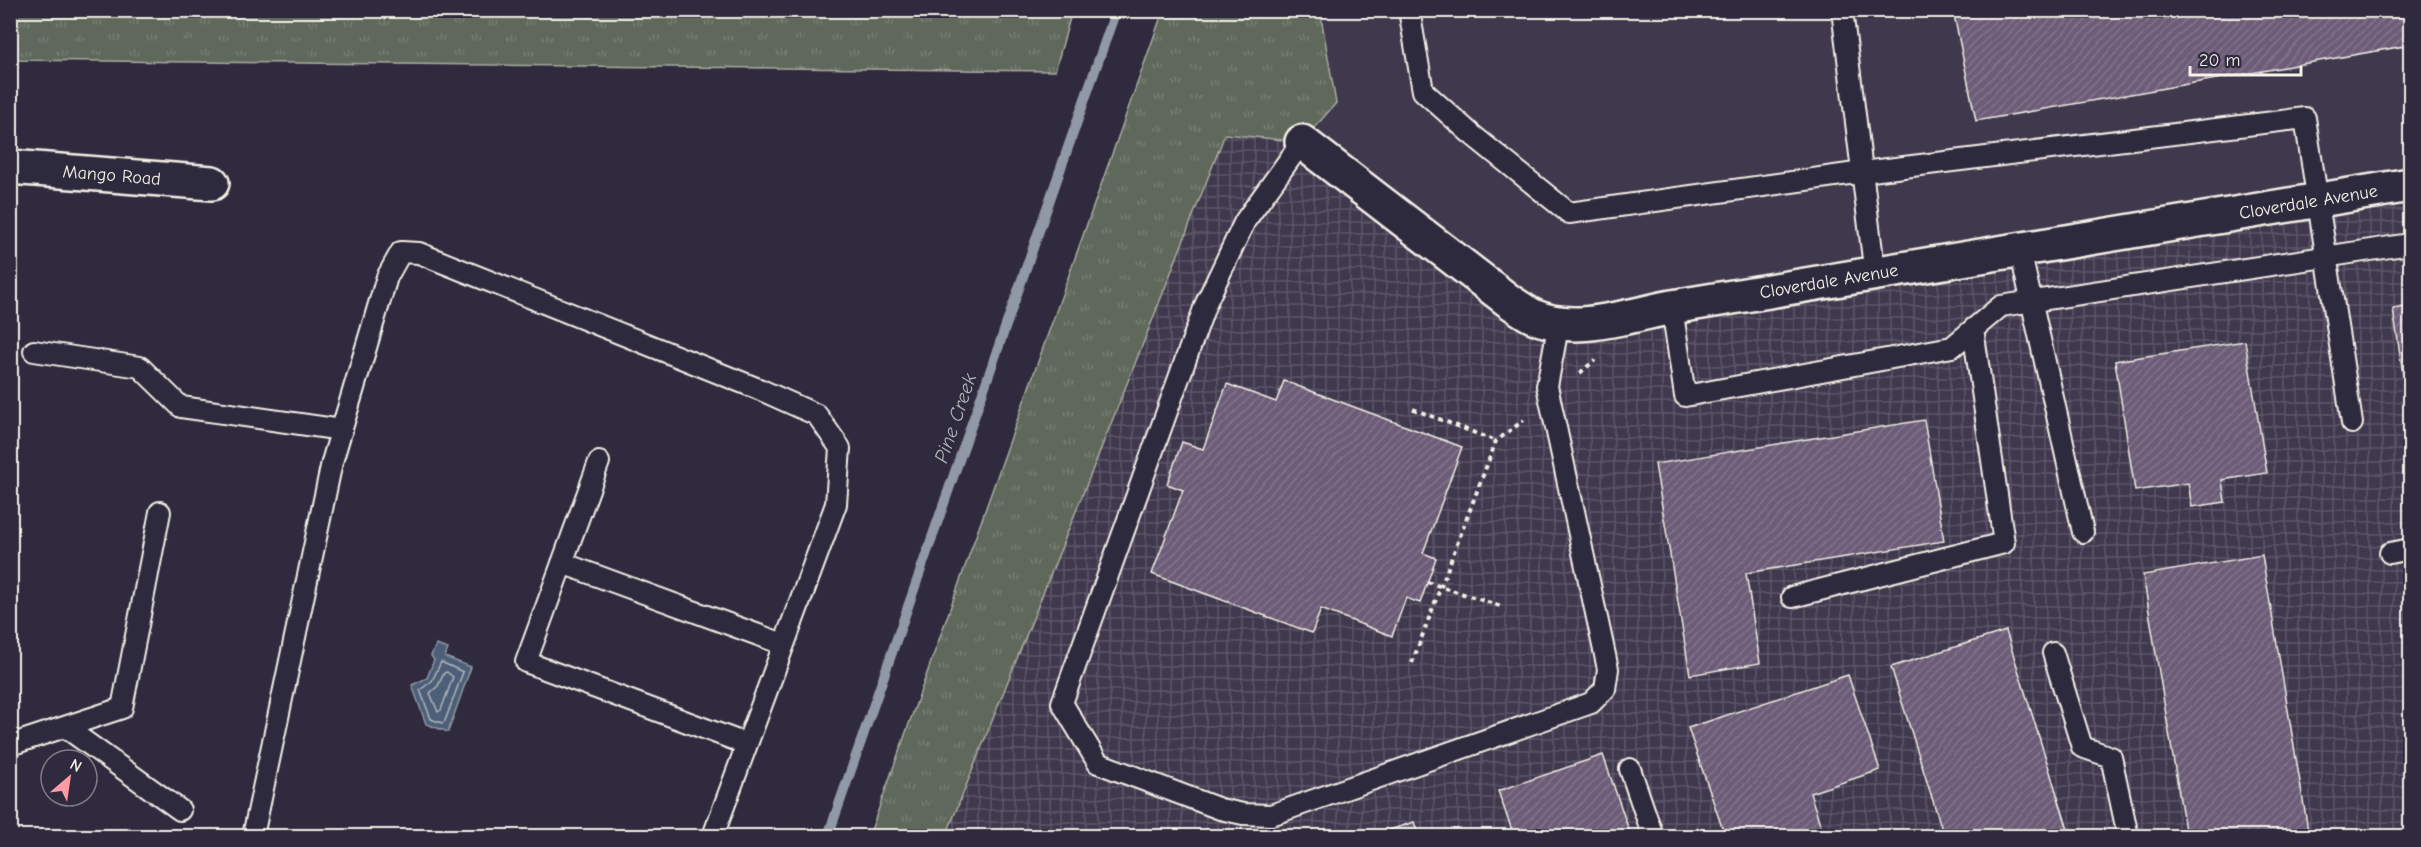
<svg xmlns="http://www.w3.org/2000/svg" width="2421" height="847" viewBox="0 0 2421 847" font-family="'Comic Neue',sans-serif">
	<defs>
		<pattern id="industrial-grid" width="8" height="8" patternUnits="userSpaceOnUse" patternTransform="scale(1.5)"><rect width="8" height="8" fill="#41394e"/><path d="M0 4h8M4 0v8" fill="none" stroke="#5d5668"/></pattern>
		<pattern id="grass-tufts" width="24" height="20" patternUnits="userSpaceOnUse" patternTransform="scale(1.5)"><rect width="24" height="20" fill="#60685b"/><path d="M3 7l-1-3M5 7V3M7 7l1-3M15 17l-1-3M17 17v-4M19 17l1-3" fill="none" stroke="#777e73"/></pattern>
		<pattern id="building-hatch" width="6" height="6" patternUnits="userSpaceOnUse" patternTransform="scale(1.5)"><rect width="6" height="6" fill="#6c5c77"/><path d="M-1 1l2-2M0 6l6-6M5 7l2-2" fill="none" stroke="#82748a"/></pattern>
	</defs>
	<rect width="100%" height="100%" fill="#2f2a3d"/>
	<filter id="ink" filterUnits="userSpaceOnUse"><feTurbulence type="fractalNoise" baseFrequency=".0167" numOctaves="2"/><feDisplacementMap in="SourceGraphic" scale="12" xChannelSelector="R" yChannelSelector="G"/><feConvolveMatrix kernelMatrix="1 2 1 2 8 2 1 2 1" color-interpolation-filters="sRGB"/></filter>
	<g filter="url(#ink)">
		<path fill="#41394e" d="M 1320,11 L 2410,11 L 2410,185 L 1559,322 L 1302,142 L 1336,103 Z"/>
		<path fill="url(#industrial-grid)" d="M 1225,134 L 1302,142 L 1534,316 L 2410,185 L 2410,836 L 946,836 L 1154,316 Z"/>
		<path fill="url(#grass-tufts)" stroke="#aaaca2" stroke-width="1.5" d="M 11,10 L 1072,10 L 1072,11 L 1055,71 L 11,60 Z
			M 1163,11 L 1320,11 L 1336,103 L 1302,142 L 1225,134 L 1154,316 L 946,836 L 869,836 Z"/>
		<path fill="#4d5f78" stroke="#9099a5" stroke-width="1.5" d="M 436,645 L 448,649 L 445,657 L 471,667 L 448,732 L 426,724 L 412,685 L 427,678 L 434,660 L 431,656 Z"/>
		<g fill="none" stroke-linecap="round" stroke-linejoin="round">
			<path stroke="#b1b7bb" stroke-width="1.5" d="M 441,662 L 463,672 L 445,721 L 442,723 L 431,719 L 420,690 L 432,681 Z
				M 447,672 L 453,677 L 441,710 L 438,712 L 430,693 L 438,686 L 444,673 Z"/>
			<path stroke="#9099a5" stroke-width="10" d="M 828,836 L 1116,10"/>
		</g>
		<path fill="url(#building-hatch)" stroke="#f4f1e8" stroke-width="1.5" d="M 1953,10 L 2410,10 L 2410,45 L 1976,121 Z
			M 2410,306 L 2410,419 L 2393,309 Z
			M 2245,341 L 2267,473 L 2222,480 L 2225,502 L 2192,507 L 2188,483 L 2135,491 L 2115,361 Z
			M 1284,381 L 1462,447 L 1423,553 L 1436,558 L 1420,603 L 1406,598 L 1392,636 L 1321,609 L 1312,633 L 1152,574 L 1183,490 L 1167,484 L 1182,442 L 1203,449 L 1227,384 L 1276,402 Z
			M 1924,420 L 1944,541 L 1746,573 L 1760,663 L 1690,675 L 1655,464 Z
			M 2262,555 L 2309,836 L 2186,836 L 2143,575 Z
			M 2006,631 L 2070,836 L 1944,836 L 1891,667 Z
			M 1848,675 L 1880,770 L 1810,793 L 1824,836 L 1725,836 L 1688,728 Z
			M 1603,755 L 1631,836 L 1514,836 L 1498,791 Z
			M 1414,822 L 1419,836 L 1372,836 Z"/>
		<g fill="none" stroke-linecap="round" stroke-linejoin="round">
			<defs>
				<path id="lane" d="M 1409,10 L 1423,91 L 1470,133 L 1569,213 L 1863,172 L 2305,118 L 2352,423
					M 1842,10 L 1875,275
					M 1302,142 L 1245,221 L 1206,303 L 1062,703 L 1098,763 L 1220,809 L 1243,814 L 1271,815 L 1591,703 L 1605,689 L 1608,669 L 1547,386 L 1559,322
					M 2020,250 L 2083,532
					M 1672,307 L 1685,396 L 1952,347 L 2001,306 L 2410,244
					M 34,351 L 140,367 L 181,407 L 342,430
					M 599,462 L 526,662 L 746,744
					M 2390,553 L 2410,549
					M 562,563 L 783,644
					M 1792,597 L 2004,543 L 1973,329
					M 2053,653 L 2082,747 L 2111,757 L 2128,836
					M 65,727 L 180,810
					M 10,745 L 122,708 L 160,512
					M 1630,769 L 1653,836
					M 253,836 L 332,462 L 387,277 L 401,252 L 419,253 L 761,390 L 817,415 L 840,448 L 836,504 L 713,836"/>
				<g id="street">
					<path id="s1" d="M 1302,142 L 1509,301 C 1517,306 1525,312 1533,316 C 1575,335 1630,315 1672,307 L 2410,185"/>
					<path id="s2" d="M 10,167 L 212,183"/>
				</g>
			</defs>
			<use href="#lane" stroke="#f4f1e8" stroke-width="24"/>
			<use href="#street" stroke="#f4f1e8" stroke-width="38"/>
			<path stroke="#f4f1e8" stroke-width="4" stroke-dasharray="4.5 4.5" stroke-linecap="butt" d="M 1580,373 L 1595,360
				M 1413,409 L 1496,441
				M 1427,582 L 1500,606
				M 1412,663 L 1496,441 L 1524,420"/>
			<use href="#lane" stroke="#2f2a3d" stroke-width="20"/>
			<use href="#street" stroke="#2f2a3d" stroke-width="33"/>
		</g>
	</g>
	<g text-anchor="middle" stroke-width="4.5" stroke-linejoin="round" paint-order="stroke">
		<g font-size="18" fill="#f4f1e8" stroke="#2f2a3d">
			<text dy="6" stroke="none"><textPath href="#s2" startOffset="102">Mango Road</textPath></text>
			<text dy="6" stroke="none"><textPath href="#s1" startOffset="1076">Cloverdale Avenue</textPath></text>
			<text dy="6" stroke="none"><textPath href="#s1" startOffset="590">Cloverdale Avenue</textPath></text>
		</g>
		<g font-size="20" font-style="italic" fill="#b1b7bb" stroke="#2f2a3d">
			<text transform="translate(955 418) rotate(-71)" y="7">Pine Creek</text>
		</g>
	</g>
	<rect width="2421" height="847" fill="none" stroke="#2f2a3d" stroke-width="36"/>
	<rect x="18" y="18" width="2385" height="811" fill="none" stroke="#f4f1e8" stroke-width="2" filter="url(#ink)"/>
	<g transform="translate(69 778) rotate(29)"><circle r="28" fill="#2f2a3d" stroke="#7e7a81" stroke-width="1.5"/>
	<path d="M0-4.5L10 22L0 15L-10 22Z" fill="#ff9aa2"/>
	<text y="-9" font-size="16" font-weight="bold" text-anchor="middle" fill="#f4f1e8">N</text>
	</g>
	<path d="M2190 66v9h111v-9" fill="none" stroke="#f4f1e8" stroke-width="3"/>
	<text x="2199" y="66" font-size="18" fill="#f4f1e8" stroke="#2f2a3d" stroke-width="4.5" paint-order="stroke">20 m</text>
</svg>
